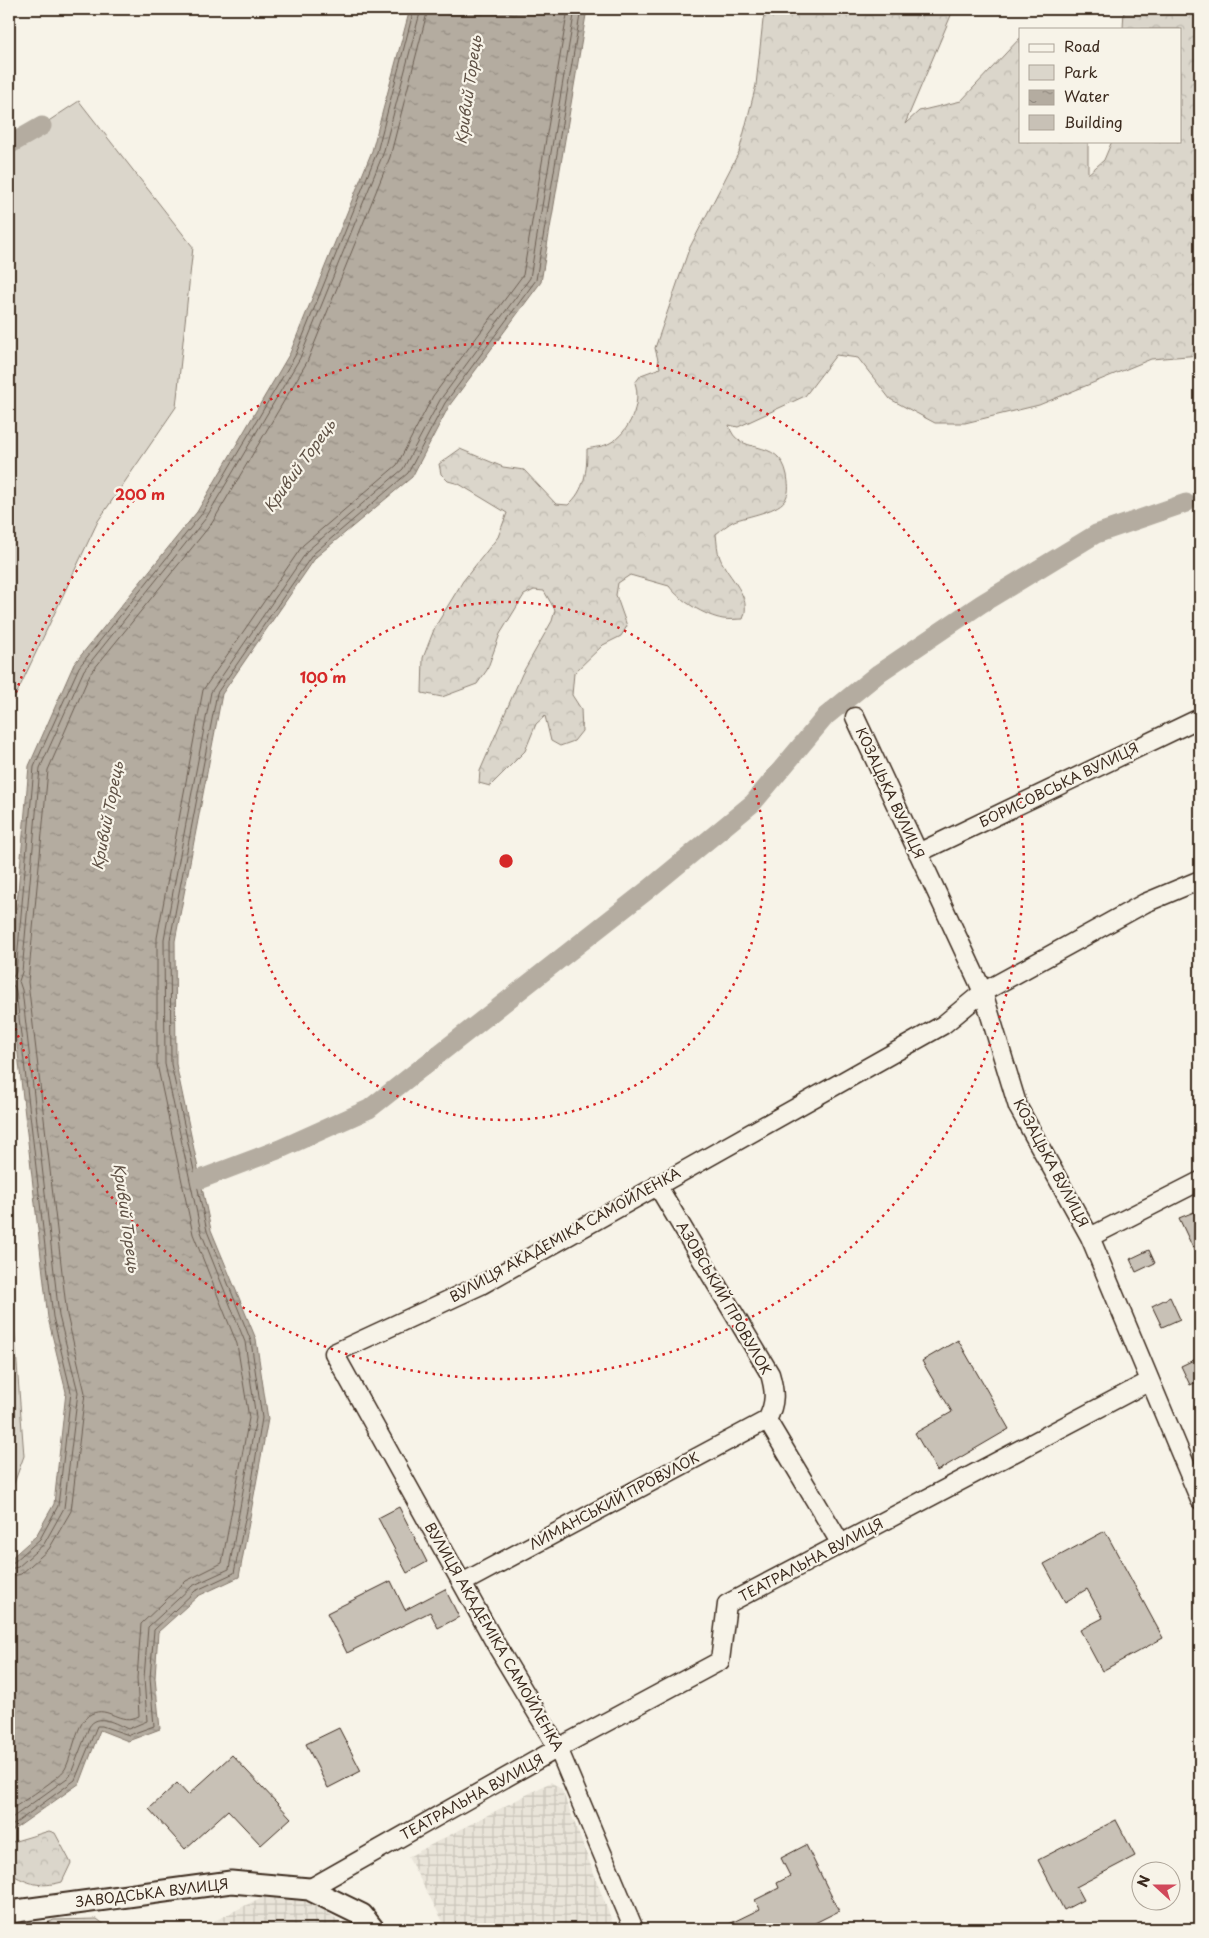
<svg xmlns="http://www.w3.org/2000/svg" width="1209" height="1938" viewBox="0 0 1209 1938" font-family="'Playpen Sans',sans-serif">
	<defs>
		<pattern id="industrial-grid" width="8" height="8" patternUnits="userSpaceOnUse" patternTransform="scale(1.25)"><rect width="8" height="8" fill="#e9e4d9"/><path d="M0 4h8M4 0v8" fill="none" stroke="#c9c4ba"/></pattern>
		<pattern id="forest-crowns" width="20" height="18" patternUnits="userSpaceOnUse" patternTransform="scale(1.25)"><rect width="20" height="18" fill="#dbd6cb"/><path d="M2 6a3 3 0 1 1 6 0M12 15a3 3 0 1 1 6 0" fill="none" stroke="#bdb8ae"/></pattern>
		<pattern id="water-ripples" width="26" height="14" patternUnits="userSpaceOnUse" patternTransform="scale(1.25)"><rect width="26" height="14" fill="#b4aca0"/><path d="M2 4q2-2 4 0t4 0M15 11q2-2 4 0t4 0" fill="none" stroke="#948c82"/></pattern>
	</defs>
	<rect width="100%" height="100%" fill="#f7f3e8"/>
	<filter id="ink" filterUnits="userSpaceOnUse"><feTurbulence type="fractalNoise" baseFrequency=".02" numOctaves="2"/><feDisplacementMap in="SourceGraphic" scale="10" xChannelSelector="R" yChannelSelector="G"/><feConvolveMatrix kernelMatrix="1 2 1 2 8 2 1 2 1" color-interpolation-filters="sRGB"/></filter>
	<g filter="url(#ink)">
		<path fill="url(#industrial-grid)" d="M 551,1782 L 562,1790 L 615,1929 L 447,1929 L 408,1857 Z
			M 266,1895 L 309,1901 L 343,1923 L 347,1929 L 199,1929 Z"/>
		<path fill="url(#forest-crowns)" stroke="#8b8074" d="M 767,9 L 951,9 L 952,13 L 905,124 L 919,111 L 961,101 L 1020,38 L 1020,141 L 1088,141 L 1088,174 L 1104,160 L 1112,141 L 1180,141 L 1180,29 L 1123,29 L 1124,9 L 1200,9 L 1200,355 L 1151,359 L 1039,405 L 965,423 L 935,423 L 890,399 L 858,358 L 836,355 L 805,396 L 738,427 L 729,425 C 737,458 779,435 787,475 C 788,483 790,490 786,498 C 781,511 747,516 734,521 C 728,524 721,530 716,534 C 717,542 717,551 720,558 C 728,578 753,596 743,619 C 737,619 729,620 723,619 C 705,616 679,600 669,586 L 630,575 L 618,583 L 616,595 L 627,626 L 621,636 L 603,645 L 574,673 L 572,695 L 581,709 L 582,731 L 574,741 L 560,746 L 551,741 L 545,716 L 536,724 L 525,751 L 490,786 L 479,783 L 480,771 L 522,674 L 552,621 L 555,610 L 544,591 L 534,590 L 524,595 L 500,634 L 487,670 L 477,684 L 442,697 L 422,693 L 423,658 L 435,627 L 463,581 L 498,537 L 507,513 L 459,484 L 448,481 L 441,474 L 439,464 L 460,449 L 503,467 L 524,470 L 556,504 L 568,505 C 585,490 587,471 587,449 C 594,447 603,447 610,443 C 629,433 642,403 635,383 L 641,375 L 660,368 L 655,348 L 689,249 L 739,152 L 756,85 L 763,20 Z
			M 49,1831 L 55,1833 L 71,1863 L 62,1882 C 40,1888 29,1884 9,1873 L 9,1843 Z
			M 97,1919 L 110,1929 L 31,1929 L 54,1920 Z"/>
		<path fill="#dbd6cb" stroke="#8b8074" d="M 79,101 L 193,247 L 176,407 L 98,521 L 15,697 L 9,700 L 9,147 Z
			M 9,1259 L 24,1456 L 9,1497 Z"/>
		<path fill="url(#water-ripples)" stroke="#84786c" d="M 410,9 L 587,9 L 541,282 L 449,406 L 412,477 L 316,557 L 222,694 L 175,941 L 176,1064 L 211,1230 L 256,1339 L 268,1419 L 239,1577 L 198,1596 L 158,1632 L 155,1678 L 160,1729 L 128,1741 L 100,1730 L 80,1783 L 9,1833 L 9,1560 L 36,1536 L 54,1504 L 66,1392 L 48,1318 L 10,983 L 29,766 L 74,664 L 197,512 L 290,353 L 372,151 Z"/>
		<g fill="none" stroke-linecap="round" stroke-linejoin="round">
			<path stroke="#6b5e52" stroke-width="1" d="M 9,978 L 14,976 L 16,972 L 34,767 L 79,667 L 201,515 L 295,356 L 377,152 L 414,9
				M 9,985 L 14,986 L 16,991 L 53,1317 L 71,1392 L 58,1506 L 40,1539 L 14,1562 L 9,1563
				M 9,1569 L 18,1567 L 44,1544 L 64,1508 L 78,1392 L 59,1316 L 22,990 L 19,981 L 22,972 L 40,768 L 84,670 L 206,518 L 300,358 L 383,154 L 421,9
				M 9,1577 L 21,1574 L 49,1549 L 71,1511 L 85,1393 L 67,1315 L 28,982 L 48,770 L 90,674 L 212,523 L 307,362 L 390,157 L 428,9
				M 9,1811 C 20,1803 60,1778 65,1769 C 73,1755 76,1721 91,1714 C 109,1705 119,1726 139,1716 L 137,1678 L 141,1624 L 186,1581 L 222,1563 L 249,1418 L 237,1344 L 193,1234 L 157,1064 L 157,938 L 203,690 L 303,545 L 397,465 L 433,396 L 523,275 L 568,9
				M 9,1820 L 70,1776 L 89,1727 C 98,1712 116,1724 128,1729 L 147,1721 L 144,1678 L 148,1627 L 192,1586 L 229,1569 L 256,1418 L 245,1342 L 201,1232 L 165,1064 L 164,939 L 211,692 L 308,550 L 403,469 L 440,400 L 530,278 L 575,9
				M 9,1828 L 75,1780 L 97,1726 L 102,1726 L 129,1735 L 154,1726 L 150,1678 L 154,1630 L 195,1591 L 234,1573 L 249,1500 L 262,1418 L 251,1341 L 207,1231 L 171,1064 L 170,940 L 217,693 L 313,554 L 408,473 L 445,403 L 536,280 L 581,9"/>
			<path stroke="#b4aca0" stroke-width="19" d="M 9,145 L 42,126
				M 201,1179 L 280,1149 L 369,1109 L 649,889 L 753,803 L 826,716 L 879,673 L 981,604 L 1096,534 L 1186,503"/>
		</g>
		<path fill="#c8c1b6" stroke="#3b2a1e" d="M 1194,1212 L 1200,1226 L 1200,1263 L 1179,1218 Z
			M 1149,1250 L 1155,1263 L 1136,1272 L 1130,1259 Z
			M 1170,1297 L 1180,1319 L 1162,1327 L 1152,1306 Z
			M 958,1340 L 1009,1429 L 937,1471 L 915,1433 L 952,1412 L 922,1361 Z
			M 1200,1357 L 1200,1381 L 1190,1385 L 1181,1366 Z
			M 399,1507 L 427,1562 L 407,1573 L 378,1518 Z
			M 1105,1531 L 1163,1638 L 1102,1671 L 1080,1630 L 1103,1618 L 1087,1589 L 1065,1602 L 1044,1564 Z
			M 391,1581 L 405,1610 L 445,1589 L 459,1617 L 438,1628 L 430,1612 L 347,1653 L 327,1613 Z
			M 339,1728 L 361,1771 L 328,1788 L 306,1744 Z
			M 232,1755 L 291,1818 L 261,1845 L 228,1810 L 185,1849 L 149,1809 L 177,1783 L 188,1795 Z
			M 1116,1820 L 1135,1856 L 1076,1887 L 1083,1900 L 1064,1910 L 1038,1860 Z
			M 806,1845 L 839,1911 L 803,1929 L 719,1929 L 760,1909 L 755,1900 L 779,1888 L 777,1883 L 790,1876 L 781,1858 Z"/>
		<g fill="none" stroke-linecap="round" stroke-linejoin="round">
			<defs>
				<path id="minor" d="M 855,717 L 983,992 L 1018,1107 L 1090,1237 L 1200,1500
					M 918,853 L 1200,718
					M 657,1185 L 770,1374 C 775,1391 776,1403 767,1420 L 841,1544
					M 1090,1237 L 1200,1181
					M 462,1583 L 767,1420
					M 309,1889 L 558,1748 L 720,1661 L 727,1604 L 1150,1381
					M 634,1929 L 558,1748 L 498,1648 L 334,1353 L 481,1285 L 943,1025 L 983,992 L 1145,903 L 1200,880"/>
				<path id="tertiary" d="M 9,1912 L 231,1882 L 309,1889 L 362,1915 L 373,1929"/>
			</defs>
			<use href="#minor" stroke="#3b2a1e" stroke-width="21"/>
			<use href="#tertiary" stroke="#3b2a1e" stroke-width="25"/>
			<use href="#minor" stroke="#f7f3e8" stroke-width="18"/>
			<use href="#tertiary" stroke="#f7f3e8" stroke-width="21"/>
		</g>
	</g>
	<g fill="none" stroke="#d62828" stroke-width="2.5" stroke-dasharray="2.5 5">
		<circle cx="506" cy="861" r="259"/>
		<path d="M9 714A518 518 0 1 1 9 1008"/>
	</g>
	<g text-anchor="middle" stroke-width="4.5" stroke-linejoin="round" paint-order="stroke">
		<g font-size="14" fill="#3b2a1e" stroke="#f7f3e8">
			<text transform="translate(1059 785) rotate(-26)" y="5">БОРИСОВСЬКА ВУЛИЦЯ</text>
			<text transform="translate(890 793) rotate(65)" y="5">КОЗАЦЬКА ВУЛИЦЯ</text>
			<text transform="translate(1051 1163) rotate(62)" y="5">КОЗАЦЬКА ВУЛИЦЯ</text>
			<text transform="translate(565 1235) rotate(-29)" y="5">ВУЛИЦЯ АКАДЕМІКА САМОЙЛЕНКА</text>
			<text transform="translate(724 1298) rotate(60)" y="5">АЗОВСЬКИЙ ПРОВУЛОК</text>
			<text transform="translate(614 1501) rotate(-28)" y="5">ЛИМАНСЬКИЙ ПРОВУЛОК</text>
			<text transform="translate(811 1560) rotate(-28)" y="5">ТЕАТРАЛЬНА ВУЛИЦЯ</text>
			<text transform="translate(494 1637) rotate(60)" y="5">ВУЛИЦЯ АКАДЕМІКА САМОЙЛЕНКА</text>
			<text transform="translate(472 1797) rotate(-29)" y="5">ТЕАТРАЛЬНА ВУЛИЦЯ</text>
			<text transform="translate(152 1893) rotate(-7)" y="5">ЗАВОДСЬКА ВУЛИЦЯ</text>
		</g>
		<g font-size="15" font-style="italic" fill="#5f5145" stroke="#f7f3e8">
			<text transform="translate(469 90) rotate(-82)" y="5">Кривий Торець</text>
			<text transform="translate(300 466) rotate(-54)" y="5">Кривий Торець</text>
			<text transform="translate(108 816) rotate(-79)" y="5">Кривий Торець</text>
			<text transform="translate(126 1218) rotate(82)" y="5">Кривий Торець</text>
		</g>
	</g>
	<circle cx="506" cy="861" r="8" fill="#d62828" stroke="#f7f3e8" stroke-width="2.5"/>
	<g font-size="15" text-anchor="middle" font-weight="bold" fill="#d62828" stroke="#f7f3e8" stroke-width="4.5" stroke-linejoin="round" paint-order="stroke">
		<text x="140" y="500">200 m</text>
		<text x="323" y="683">100 m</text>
	</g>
	<rect width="1209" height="1938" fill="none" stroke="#f7f3e8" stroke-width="30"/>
	<rect x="15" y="15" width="1179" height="1908" fill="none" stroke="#3b2a1e" stroke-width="2" filter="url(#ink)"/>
	<rect x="1019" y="28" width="162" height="115" fill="#f7f3e8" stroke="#aca397"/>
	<rect x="1029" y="44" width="25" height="8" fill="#f7f3e8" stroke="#aca397"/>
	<text x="1064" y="52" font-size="15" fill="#3b2a1e">Road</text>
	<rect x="1029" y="65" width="25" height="15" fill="#dbd6cb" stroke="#aca397"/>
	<text x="1064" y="78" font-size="15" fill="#3b2a1e">Park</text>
	<rect x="1029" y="90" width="25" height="15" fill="url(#water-ripples)" stroke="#aca397"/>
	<text x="1064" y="102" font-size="15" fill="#3b2a1e">Water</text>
	<rect x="1029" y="115" width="25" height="15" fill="#c8c1b6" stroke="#aca397"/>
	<text x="1064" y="128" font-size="15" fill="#3b2a1e">Building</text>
	<g transform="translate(1156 1886) rotate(291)"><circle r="24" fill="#f7f3e8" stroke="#aca397"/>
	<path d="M0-4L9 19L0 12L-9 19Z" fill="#d1495b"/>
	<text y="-8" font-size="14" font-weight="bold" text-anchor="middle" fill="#3b2a1e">N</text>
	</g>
</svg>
